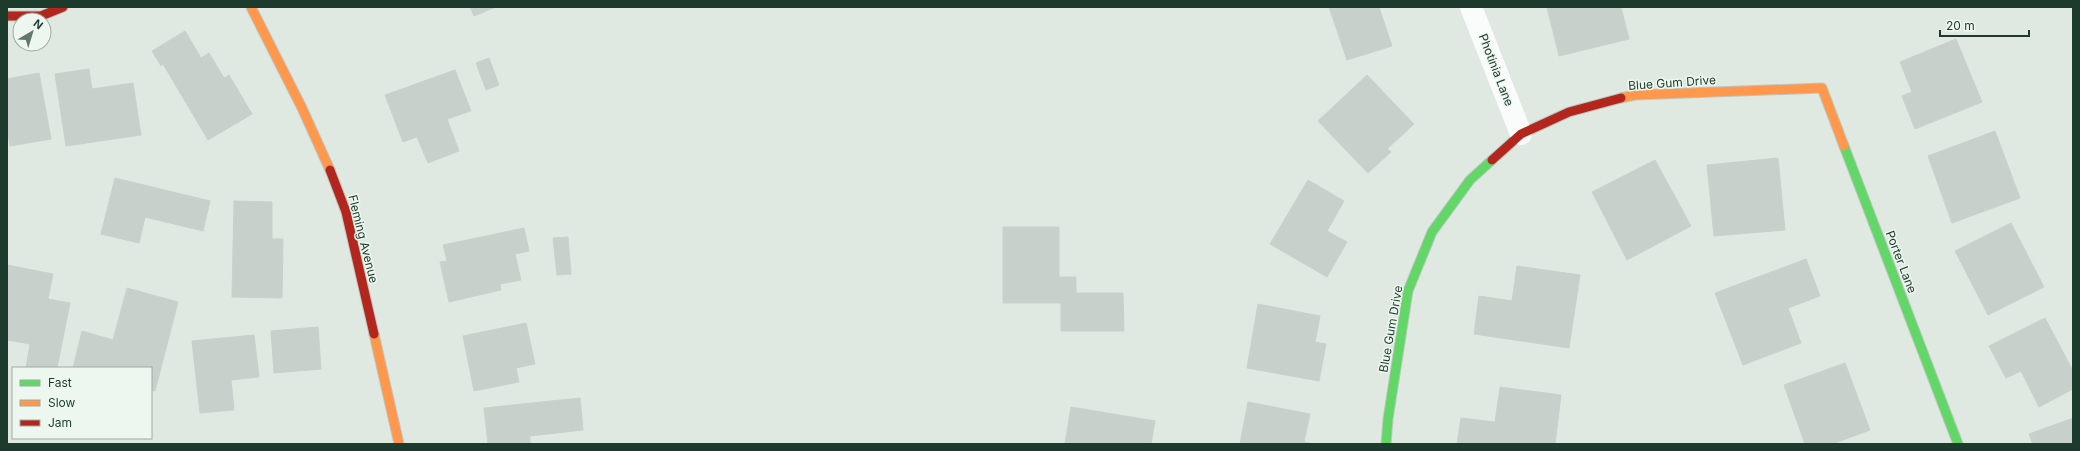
<svg xmlns="http://www.w3.org/2000/svg" width="2080" height="451" viewBox="0 0 2080 451" font-family="Inter,sans-serif">
	<rect width="100%" height="100%" fill="#e0e8e2"/>
	<path fill="#c8d0cb" stroke="#c9d1cb" d="M 470,7 L 496,7 L 474,16 Z
		M 1329,7 L 1379,7 L 1392,46 L 1347,60 Z
		M 1547,7 L 1621,7 L 1629,39 L 1559,56 Z
		M 185,31 L 201,58 L 209,53 L 224,78 L 229,75 L 252,114 L 208,140 L 163,64 L 161,66 L 152,51 Z
		M 1956,39 L 1982,102 L 1915,129 L 1902,96 L 1912,92 L 1900,62 Z
		M 489,58 L 499,85 L 486,90 L 476,63 Z
		M 89,69 L 92,89 L 133,83 L 141,135 L 66,146 L 55,74 Z
		M 455,70 L 471,111 L 447,119 L 459,151 L 428,163 L 417,137 L 403,142 L 385,95 Z
		M 39,73 L 51,139 L 10,146 L 7,127 L 7,79 Z
		M 1367,75 L 1414,124 L 1387,149 L 1391,152 L 1368,173 L 1318,121 Z
		M 1995,131 L 2020,198 L 1952,223 L 1928,156 Z
		M 1778,158 L 1785,230 L 1714,236 L 1707,165 Z
		M 1655,160 L 1691,226 L 1627,260 L 1592,192 Z
		M 115,178 L 210,201 L 203,231 L 145,217 L 139,243 L 101,234 Z
		M 1308,180 L 1344,201 L 1327,231 L 1347,242 L 1327,277 L 1270,244 Z
		M 234,201 L 272,202 L 272,239 L 283,239 L 282,298 L 232,297 Z
		M 2011,223 L 2044,287 L 1988,315 L 1955,251 Z
		M 1003,227 L 1059,227 L 1059,277 L 1076,277 L 1076,293 L 1123,293 L 1124,331 L 1061,331 L 1061,303 L 1003,303 Z
		M 524,228 L 529,251 L 515,254 L 521,280 L 500,284 L 501,290 L 449,302 L 440,262 L 447,261 L 443,245 Z
		M 568,237 L 571,274 L 557,275 L 553,238 Z
		M 1806,259 L 1820,296 L 1788,308 L 1801,343 L 1743,365 L 1715,293 Z
		M 7,265 L 53,274 L 48,299 L 70,303 L 57,368 L 26,368 L 30,344 L 7,340 Z
		M 1517,266 L 1580,275 L 1569,348 L 1474,334 L 1479,296 L 1512,301 Z
		M 127,288 L 178,302 L 155,391 L 151,390 L 151,368 L 73,368 L 82,331 L 113,340 Z
		M 1258,304 L 1320,316 L 1315,342 L 1326,344 L 1319,381 L 1247,368 Z
		M 2045,318 L 2073,371 L 2073,389 L 2039,407 L 2021,371 L 2006,378 L 1989,346 Z
		M 526,323 L 535,364 L 516,368 L 519,382 L 474,391 L 463,336 Z
		M 318,327 L 321,369 L 274,373 L 271,331 Z
		M 254,335 L 259,377 L 231,380 L 234,410 L 200,413 L 192,341 Z
		M 1845,363 L 1870,430 L 1832,444 L 1805,444 L 1784,385 Z
		M 1500,387 L 1561,395 L 1555,444 L 1457,444 L 1461,418 L 1495,422 Z
		M 580,398 L 583,430 L 530,436 L 530,444 L 488,444 L 484,408 Z
		M 1248,402 L 1310,414 L 1304,442 L 1314,444 L 1240,444 Z
		M 1071,407 L 1155,421 L 1151,444 L 1065,444 Z
		M 2073,418 L 2073,444 L 2033,444 L 2029,434 Z"/>
	<g fill="none" stroke-linecap="round" stroke-linejoin="round">
		<defs>
			<path id="fast" d="M 1844,146 L 1958,444
				M 1386,444 L 1388,419 L 1408,291 L 1432,232 L 1470,180 L 1492,160"/>
			<path id="slow" d="M 251,7 L 302,108 L 330,170
				M 1621,98 L 1635,95 L 1822,88 L 1844,146
				M 374,334 L 399,444"/>
			<path id="jam" d="M 7,16 L 41,16 L 63,7
				M 1492,160 L 1521,134 L 1569,112 L 1621,98
				M 330,170 L 346,212 L 374,334"/>
		</defs>
		<use href="#fast" stroke="#bcc7c0" stroke-width="11"/>
		<use href="#slow" stroke="#bcc7c0" stroke-width="11"/>
		<use href="#jam" stroke="#bcc7c0" stroke-width="11"/>
		<path stroke="#fafcfb" stroke-width="22" d="M 1471,7 L 1521,134"/>
		<use href="#fast" stroke="#63d668" stroke-width="9"/>
		<use href="#slow" stroke="#ff974d" stroke-width="9"/>
		<use href="#jam" stroke="#b3261e" stroke-width="9"/>
	</g>
	<g text-anchor="middle" stroke-width="3" stroke-linejoin="round" paint-order="stroke">
		<g font-size="12" fill="#1d3b2c" stroke="#edf7f0">
			<text transform="translate(1496 70) rotate(69)" y="4">Photinia Lane</text>
			<text transform="translate(1672 83) rotate(-4)" y="4">Blue Gum Drive</text>
			<text transform="translate(363 239) rotate(76)" y="4">Fleming Avenue</text>
			<text transform="translate(1901 262) rotate(69)" y="4">Porter Lane</text>
			<text transform="translate(1391 329) rotate(-80)" y="4">Blue Gum Drive</text>
		</g>
	</g>
	<rect width="2080" height="451" fill="none" stroke="#1d3b2c" stroke-width="16"/>
	<rect x="12" y="367" width="140" height="72" fill="#edf7f0" stroke="#9aaca2"/>
	<rect x="20" y="380" width="20" height="6" fill="#63d668" stroke="#9aaca2"/>
	<text x="48" y="387" font-size="12" fill="#1d3b2c">Fast</text>
	<rect x="20" y="400" width="20" height="6" fill="#ff974d" stroke="#9aaca2"/>
	<text x="48" y="407" font-size="12" fill="#1d3b2c">Slow</text>
	<rect x="20" y="420" width="20" height="6" fill="#b3261e" stroke="#9aaca2"/>
	<text x="48" y="427" font-size="12" fill="#1d3b2c">Jam</text>
	<g transform="translate(32 32) rotate(38)"><circle r="19" fill="#edf7f0" stroke="#9aaca2"/>
	<path d="M0-3L7 15L0 10L-7 15Z" fill="#61786c"/>
	<text y="-6" font-size="11" font-weight="bold" text-anchor="middle" fill="#1d3b2c">N</text>
	</g>
	<path d="M1940 30v6h89v-6" fill="none" stroke="#1d3b2c" stroke-width="2"/>
	<text x="1946" y="30" font-size="12" fill="#1d3b2c" stroke="#edf7f0" stroke-width="3" paint-order="stroke">20 m</text>
</svg>
